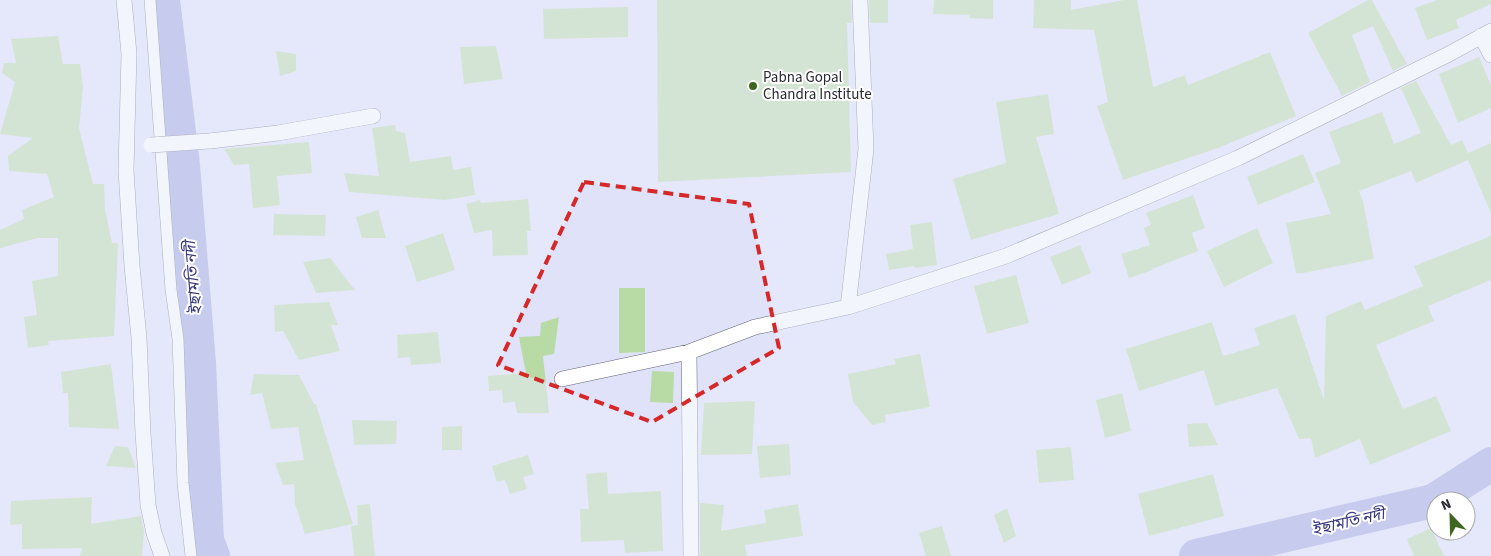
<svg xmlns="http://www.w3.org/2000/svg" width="1491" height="556" viewBox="0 0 1491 556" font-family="'Source Sans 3','Noto Sans Bengali',sans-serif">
	<rect width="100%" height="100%" fill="#e9ecfb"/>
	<path fill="#dfe2f9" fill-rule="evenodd" d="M 0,0 L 1491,0 L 1491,556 L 0,556 ZM 1436,501 L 1466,501 L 1466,531 L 1436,531 Z"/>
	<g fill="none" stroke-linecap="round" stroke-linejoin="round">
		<path stroke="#9ea5dd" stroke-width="34" d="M 163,0 L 183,165 L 199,363 L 207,540 L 213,556
			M 1196,556 L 1433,501 L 1491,464"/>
	</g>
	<path fill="#b8daa4" d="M 657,0 L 851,0 L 852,23 L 847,23 L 851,172 L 658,182 Z
		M 869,0 L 888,0 L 888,23 L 870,23 Z
		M 934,0 L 993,0 L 993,19 L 969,18 L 969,15 L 933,14 Z
		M 1034,0 L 1071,0 L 1071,10 L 1124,0 L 1137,0 L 1153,87 L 1185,75 L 1188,85 L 1270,52 L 1296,116 L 1218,148 L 1123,180 L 1097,106 L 1108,102 L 1094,30 L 1033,28 Z
		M 1368,0 L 1372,0 L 1407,64 L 1393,71 L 1373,26 L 1352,35 L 1370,82 L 1342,96 L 1308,33 Z
		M 1437,0 L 1491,0 L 1491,4 L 1456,20 L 1459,28 L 1427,40 L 1415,8 Z
		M 628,7 L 628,37 L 544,39 L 543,9 Z
		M 58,36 L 63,64 L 80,64 L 83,87 L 79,128 L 93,184 L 104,184 L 105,209 L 112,243 L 118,243 L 114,336 L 48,341 L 49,345 L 28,348 L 24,317 L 37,315 L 32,281 L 58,276 L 58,238 L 38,238 L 0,248 L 0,230 L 24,219 L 22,210 L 54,197 L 47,174 L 9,171 L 8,156 L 33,138 L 0,134 L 15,82 L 2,73 L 4,63 L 16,63 L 11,39 Z
		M 496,46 L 503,79 L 464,84 L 460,47 Z
		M 276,51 L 296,54 L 296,71 L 280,76 Z
		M 1479,57 L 1491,85 L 1491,108 L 1458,123 L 1439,74 Z
		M 1416,81 L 1451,145 L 1462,140 L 1468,153 L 1491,143 L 1491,213 L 1468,160 L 1416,183 L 1411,171 L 1359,191 L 1363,201 L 1374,259 L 1303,273 L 1296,273 L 1286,223 L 1331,214 L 1315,173 L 1341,163 L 1329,132 L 1382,112 L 1394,144 L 1421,133 L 1401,88 Z
		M 1048,94 L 1054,134 L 1036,137 L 1059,214 L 971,240 L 953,179 L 1006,163 L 996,102 Z
		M 395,125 L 396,131 L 405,133 L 410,162 L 451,156 L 453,170 L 471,167 L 475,195 L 445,200 L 349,192 L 344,173 L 379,176 L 372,128 Z
		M 309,142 L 312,173 L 277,176 L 280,205 L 253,208 L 249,164 L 234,165 L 224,149 Z
		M 1303,154 L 1315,182 L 1258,205 L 1247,177 Z
		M 1193,195 L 1205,228 L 1192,233 L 1198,251 L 1152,269 L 1153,270 L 1129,278 L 1121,254 L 1150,245 L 1144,228 L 1151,225 L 1146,213 Z
		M 528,199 L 531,231 L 527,231 L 528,255 L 493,256 L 492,230 L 474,233 L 466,204 L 480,200 L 481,203 Z
		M 378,210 L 386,238 L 362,238 L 356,217 Z
		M 274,214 L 326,215 L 325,236 L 273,235 Z
		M 932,222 L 937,265 L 915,268 L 914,266 L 889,270 L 886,254 L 913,249 L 910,225 Z
		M 1257,228 L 1273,263 L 1224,287 L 1207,251 Z
		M 443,233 L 455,270 L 417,282 L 405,246 Z
		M 1491,236 L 1491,280 L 1428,306 L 1434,321 L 1376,345 L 1403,409 L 1436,396 L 1451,431 L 1370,465 L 1360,439 L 1315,458 L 1311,438 L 1299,439 L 1277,388 L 1215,406 L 1204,370 L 1139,391 L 1126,349 L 1212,322 L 1223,356 L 1260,345 L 1254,328 L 1295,314 L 1324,400 L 1326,316 L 1361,301 L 1365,310 L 1423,286 L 1414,266 Z
		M 1080,245 L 1091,273 L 1062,285 L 1050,257 Z
		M 330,258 L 355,290 L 316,293 L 303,262 Z
		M 1016,275 L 1029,323 L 987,334 L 974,286 Z
		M 619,288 L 645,288 L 645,352 L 619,353 Z
		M 329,302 L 338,325 L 331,325 L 340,351 L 299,360 L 283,331 L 275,332 L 274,305 Z
		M 559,317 L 554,354 L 543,356 L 549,413 L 517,413 L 515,402 L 503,403 L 502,390 L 489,391 L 488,376 L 526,373 L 519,337 L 540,336 L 541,323 Z
		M 438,332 L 441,363 L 411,365 L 410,357 L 398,358 L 397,335 Z
		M 920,354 L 930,407 L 885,415 L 886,422 L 872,425 L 853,402 L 848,374 L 896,364 L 894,359 Z
		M 111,364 L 119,429 L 69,427 L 68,393 L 63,393 L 61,372 Z
		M 652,371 L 674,372 L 673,403 L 650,402 Z
		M 254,374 L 299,375 L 314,404 L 316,404 L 353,524 L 305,534 L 295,504 L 294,484 L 283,485 L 275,463 L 304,460 L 298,427 L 271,429 L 262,393 L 250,395 Z
		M 1122,393 L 1131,431 L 1105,438 L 1096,400 Z
		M 755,401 L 752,454 L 701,455 L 704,403 Z
		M 352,420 L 397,421 L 396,444 L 354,445 Z
		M 1207,423 L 1218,445 L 1189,447 L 1187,424 Z
		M 462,426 L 462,450 L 442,450 L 442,427 Z
		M 789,444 L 791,475 L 760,478 L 757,446 Z
		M 115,446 L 128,447 L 136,468 L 106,466 Z
		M 1071,447 L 1074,480 L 1039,483 L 1036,450 Z
		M 528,455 L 534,474 L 523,477 L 527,489 L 510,494 L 505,480 L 497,482 L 492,466 Z
		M 607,472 L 608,494 L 661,491 L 663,551 L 625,553 L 624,540 L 581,542 L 580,509 L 589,509 L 586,474 Z
		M 1213,474 L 1224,516 L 1149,536 L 1138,494 Z
		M 92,497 L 91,524 L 141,516 L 144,531 L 142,556 L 80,556 L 82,548 L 22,549 L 22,524 L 10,525 L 11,501 Z
		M 700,503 L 724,505 L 721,531 L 766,523 L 764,510 L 798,504 L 803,536 L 745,545 L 747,556 L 700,556 Z
		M 370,504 L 375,556 L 354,556 L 351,526 L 358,525 L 357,505 Z
		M 1007,508 L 1016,536 L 1004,543 L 994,515 Z
		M 942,526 L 951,556 L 926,556 L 919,533 Z
		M 1431,528 L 1444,556 L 1414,556 L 1407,539 Z"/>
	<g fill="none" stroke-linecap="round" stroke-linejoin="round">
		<defs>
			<path id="pedestrian" d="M 150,0 L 171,290 L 178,339 L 183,483 L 191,556"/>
			<path id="minor" d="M 124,0 L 129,54 L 126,170 L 132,266 L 139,338 L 143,433 L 148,505 L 154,533 L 162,556
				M 1481,36 L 1491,55
				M 210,141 L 278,133 L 373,116
				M 848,307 L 866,149 L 860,0
				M 689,352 L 691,556
				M 562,379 L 689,352 L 755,327 L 848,307 L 1006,256 L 1238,158 L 1449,54 L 1491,31"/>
		</defs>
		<use href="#pedestrian" stroke="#646673" stroke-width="12"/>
		<use href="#minor" stroke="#646673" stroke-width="16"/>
		<use href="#pedestrian" stroke="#fff" stroke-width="11"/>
		<use href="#minor" stroke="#fff" stroke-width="15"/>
		<defs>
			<path id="minor-bridge" d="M 151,145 L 210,141"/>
		</defs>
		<use href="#minor-bridge" stroke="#646673" stroke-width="16" stroke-linecap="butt"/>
		<use href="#minor-bridge" stroke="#fff" stroke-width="15"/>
	</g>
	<path d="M0 0H1491V556H0ZM 584,182 L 749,204 L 779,348 L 652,422 L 498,365 Z" fill="#e9ecfb" fill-opacity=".55" fill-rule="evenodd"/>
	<path fill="none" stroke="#d62828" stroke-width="4" stroke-dasharray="10 6" stroke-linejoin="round" d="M 584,182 L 749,204 L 779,348 L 652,422 L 498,365 Z"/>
	<circle fill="#3f6621" stroke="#fff" stroke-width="2" cx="753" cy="86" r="5"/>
	<g text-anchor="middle" stroke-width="4" stroke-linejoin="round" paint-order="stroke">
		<g font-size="15" fill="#292a30" stroke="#fff" text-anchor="start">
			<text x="763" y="82">Pabna Gopal<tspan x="763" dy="17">Chandra Institute</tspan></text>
		</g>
		<g font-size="16" font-style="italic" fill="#393a7d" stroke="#fff">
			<text transform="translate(192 278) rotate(-95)" y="6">ইছামতি নদী</text>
			<text transform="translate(1348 521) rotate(-13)" y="6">ইছামতি নদী</text>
		</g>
	</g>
	<g transform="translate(1451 516) rotate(337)"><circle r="24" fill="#ffffff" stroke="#a9aaac"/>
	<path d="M0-4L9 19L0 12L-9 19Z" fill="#3f6621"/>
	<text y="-8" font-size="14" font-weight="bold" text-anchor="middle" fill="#292a30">N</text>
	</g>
</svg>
